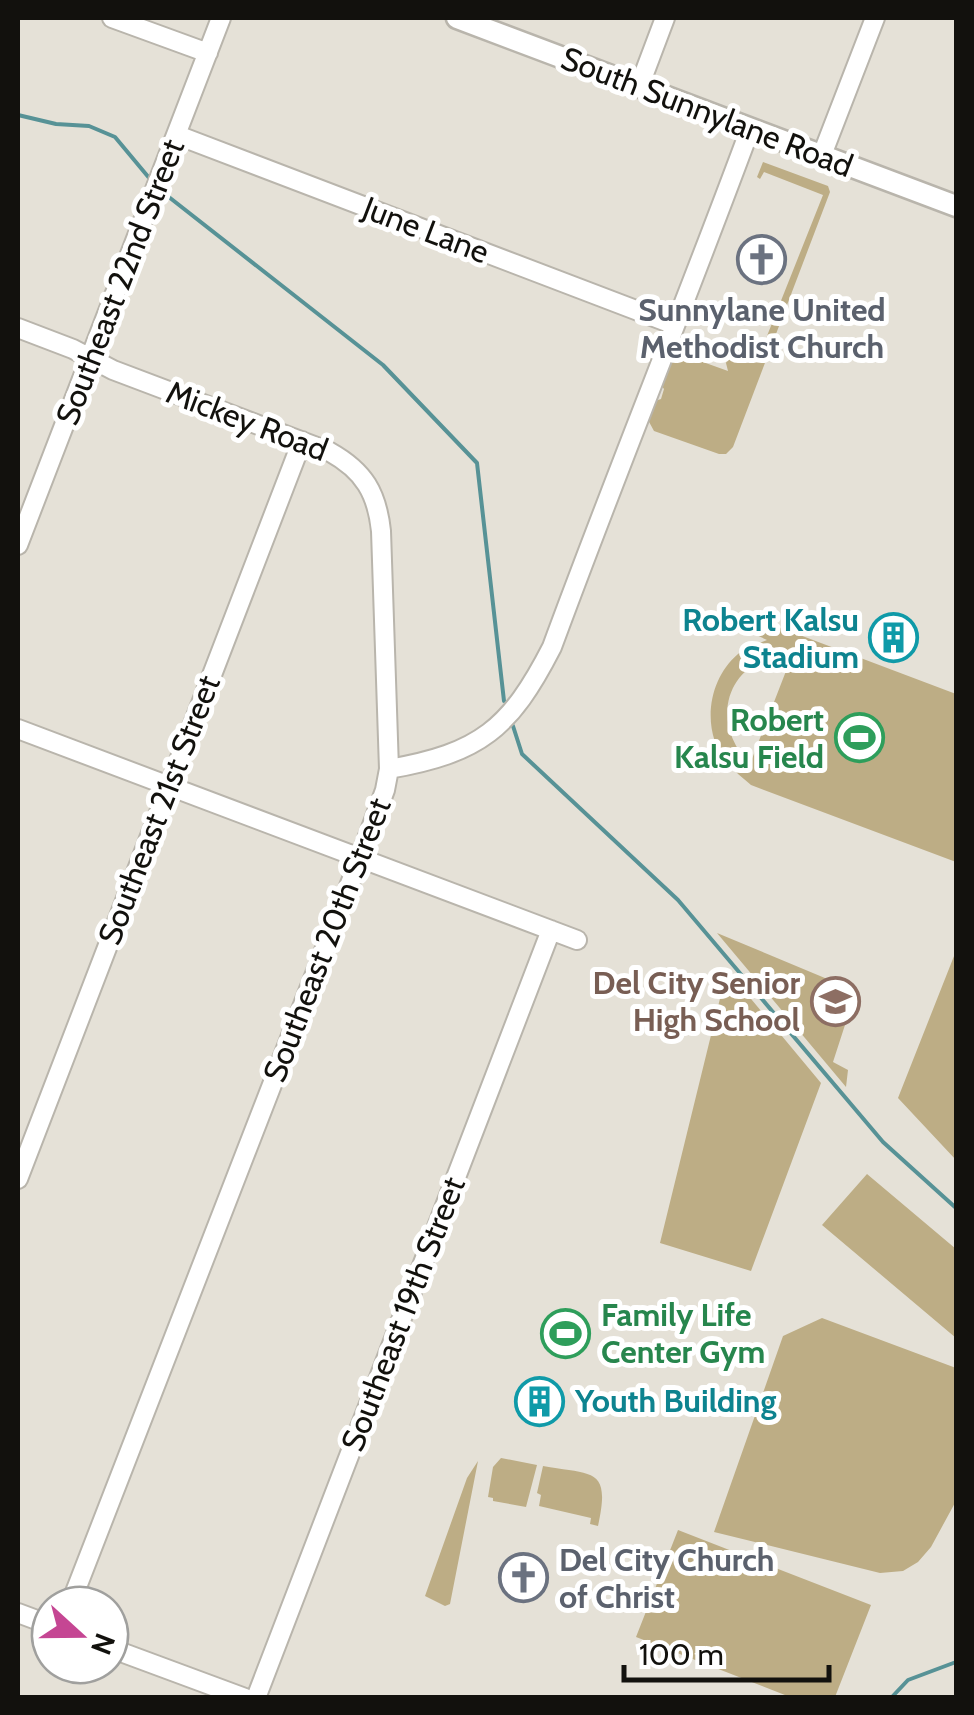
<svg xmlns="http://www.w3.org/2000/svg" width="974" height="1715" viewBox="0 0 974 1715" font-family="Cabin,sans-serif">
	<rect width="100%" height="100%" fill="#e5e1d7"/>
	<path fill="#bdad85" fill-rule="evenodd" d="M 763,162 L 828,186 L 830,192 L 733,447 L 726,454 L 719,454 L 654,431 L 648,420 L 655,401 L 661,399 L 664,389 L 661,385 L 675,352 L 728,371 L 726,363 L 736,337 L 763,346 L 823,195 L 764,172 L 760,179 L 757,177 Z
		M 755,618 L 956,694 L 956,862 L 751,785 C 743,778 734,771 727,763 C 701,732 707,680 738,654 C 746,648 757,644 767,640 L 750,632 ZM 792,652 L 793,653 L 750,764 C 706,719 729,657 792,652 Z
		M 717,933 L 856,991 L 833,1062 L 848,1070 L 846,1087 Z
		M 956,951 L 956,1160 L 898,1098 Z
		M 727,970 L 821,1083 L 751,1271 L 660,1243 Z
		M 867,1174 L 956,1249 L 956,1338 L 822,1225 Z
		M 822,1318 L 956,1368 L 956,1501 L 931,1547 L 918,1562 L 903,1571 L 880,1573 L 714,1532 L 783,1336 Z
		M 501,1458 L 537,1465 L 526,1507 L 493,1501 L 493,1498 L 488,1497 L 493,1467 Z
		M 478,1461 L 450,1604 L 445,1606 L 425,1596 L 467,1478 Z
		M 543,1466 C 593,1475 611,1467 598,1526 L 590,1524 L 591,1518 L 539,1506 L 541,1495 L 537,1493 Z
		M 678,1530 L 871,1605 L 835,1697 L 790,1697 L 636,1637 Z"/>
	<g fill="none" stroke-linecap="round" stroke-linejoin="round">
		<path stroke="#579296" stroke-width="4" d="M 18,115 L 56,124 L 89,126 L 115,137 L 150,179
			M 165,194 L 383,365 L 477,463 L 504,701
			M 513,726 L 522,754 L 678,900 L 883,1142 L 956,1208
			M 891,1698 L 908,1680 L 956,1662"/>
		<defs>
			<path id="minor" d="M 112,18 L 208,53
				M 639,87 L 665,18
				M 177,135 L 675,325
				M 822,155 L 875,18
				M 18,328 L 73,349 L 113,370 L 330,452 C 364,471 377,493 381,531 L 389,769
				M 18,545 L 221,18
				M 18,729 L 577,940
				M 18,1179 L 302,441
				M 70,1605 L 360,858 L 385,790 L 389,769 C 480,753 510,729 552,647 C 616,473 686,302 750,129
				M 18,1613 L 50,1625
				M 110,1648 L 245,1698
				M 256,1698 L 551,930"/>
			<path id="major" d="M 457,18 L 956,206"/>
		</defs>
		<use href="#minor" stroke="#b9b5ac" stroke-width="22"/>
		<use href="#major" stroke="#b9b5ac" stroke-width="25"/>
		<use href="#minor" stroke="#fff" stroke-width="18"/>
		<use href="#major" stroke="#fff" stroke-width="20"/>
	</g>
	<defs>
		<symbol id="church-ring" viewBox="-11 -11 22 22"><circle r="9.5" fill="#fff" stroke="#6b7280" stroke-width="1.5"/><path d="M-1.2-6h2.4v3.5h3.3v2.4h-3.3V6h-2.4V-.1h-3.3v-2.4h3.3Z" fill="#6b7280"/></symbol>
		<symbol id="building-ring" viewBox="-11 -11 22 22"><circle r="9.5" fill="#fff" stroke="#0f9aa8" stroke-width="1.5"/><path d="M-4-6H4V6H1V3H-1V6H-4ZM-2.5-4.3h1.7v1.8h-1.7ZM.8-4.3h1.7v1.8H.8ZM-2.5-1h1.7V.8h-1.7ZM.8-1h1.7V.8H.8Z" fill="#0f9aa8"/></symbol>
		<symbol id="stadium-ring" viewBox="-11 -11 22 22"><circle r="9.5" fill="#fff" stroke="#2e9e5b" stroke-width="1.5"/><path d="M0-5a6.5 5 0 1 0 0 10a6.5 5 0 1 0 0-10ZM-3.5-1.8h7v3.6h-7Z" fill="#2e9e5b"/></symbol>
		<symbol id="school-ring" viewBox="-11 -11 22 22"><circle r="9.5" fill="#fff" stroke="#8d6e63" stroke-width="1.5"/><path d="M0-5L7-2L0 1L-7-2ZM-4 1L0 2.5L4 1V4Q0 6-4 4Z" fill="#8d6e63"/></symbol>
	</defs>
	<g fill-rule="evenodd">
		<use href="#church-ring" x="734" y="232" width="55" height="55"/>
		<use href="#building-ring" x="866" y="610" width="55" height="55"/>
		<use href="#stadium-ring" x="832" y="710" width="55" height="55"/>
		<use href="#school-ring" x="808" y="974" width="55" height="55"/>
		<use href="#stadium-ring" x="538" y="1306" width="55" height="55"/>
		<use href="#building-ring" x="512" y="1374" width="55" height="55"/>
		<use href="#church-ring" x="496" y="1550" width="55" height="55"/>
	</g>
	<g text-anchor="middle" stroke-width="10" stroke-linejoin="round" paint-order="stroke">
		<g font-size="32" fill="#12110d" stroke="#fff">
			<text transform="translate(707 112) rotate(21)" y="11">South Sunnylane Road</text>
			<text transform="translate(426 230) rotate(21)" y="11">June Lane</text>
			<text transform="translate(120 282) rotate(-69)" y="11">Southeast 22nd Street</text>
			<text transform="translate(247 421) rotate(21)" y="11">Mickey Road</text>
			<text transform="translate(159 810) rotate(-69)" y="11">Southeast 21st Street</text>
			<text transform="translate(327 940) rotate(-69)" y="11">Southeast 20th Street</text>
			<text transform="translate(403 1314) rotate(-69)" y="11">Southeast 19th Street</text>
		</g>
		<g font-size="32" font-weight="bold" fill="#5b616d" stroke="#fff">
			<text x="762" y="321">Sunnylane United<tspan x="762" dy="37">Methodist Church</tspan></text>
			<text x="559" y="1571" text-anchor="start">Del City Church<tspan x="559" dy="37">of Christ</tspan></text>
		</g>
		<g font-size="32" font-weight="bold" fill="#0d838f" stroke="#fff" text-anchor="end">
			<text x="859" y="631">Robert Kalsu<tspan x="859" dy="37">Stadium</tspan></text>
			<text x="575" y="1412" text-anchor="start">Youth Building</text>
		</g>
		<g font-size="32" font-weight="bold" fill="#27864d" stroke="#fff" text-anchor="end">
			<text x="824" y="731">Robert<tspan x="824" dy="37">Kalsu Field</tspan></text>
			<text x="601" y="1326" text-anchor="start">Family Life<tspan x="601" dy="37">Center Gym</tspan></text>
		</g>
		<g font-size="32" font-weight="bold" fill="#785e54" stroke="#fff" text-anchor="end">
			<text x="800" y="994">Del City Senior<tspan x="800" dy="37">High School</tspan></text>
		</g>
	</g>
	<rect width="974" height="1715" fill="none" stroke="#12110d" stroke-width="40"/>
	<g transform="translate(80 1635) rotate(111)"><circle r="48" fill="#ffffff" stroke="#a0a09e" stroke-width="2.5"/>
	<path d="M0-8L18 38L0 25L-18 38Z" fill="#c54693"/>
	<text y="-15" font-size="28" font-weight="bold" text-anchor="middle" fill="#12110d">N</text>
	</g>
	<path d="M624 1665v15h205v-15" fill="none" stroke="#12110d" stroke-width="5"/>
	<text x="639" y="1665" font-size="30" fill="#12110d" stroke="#ffffff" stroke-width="8" paint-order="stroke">100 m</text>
</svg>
